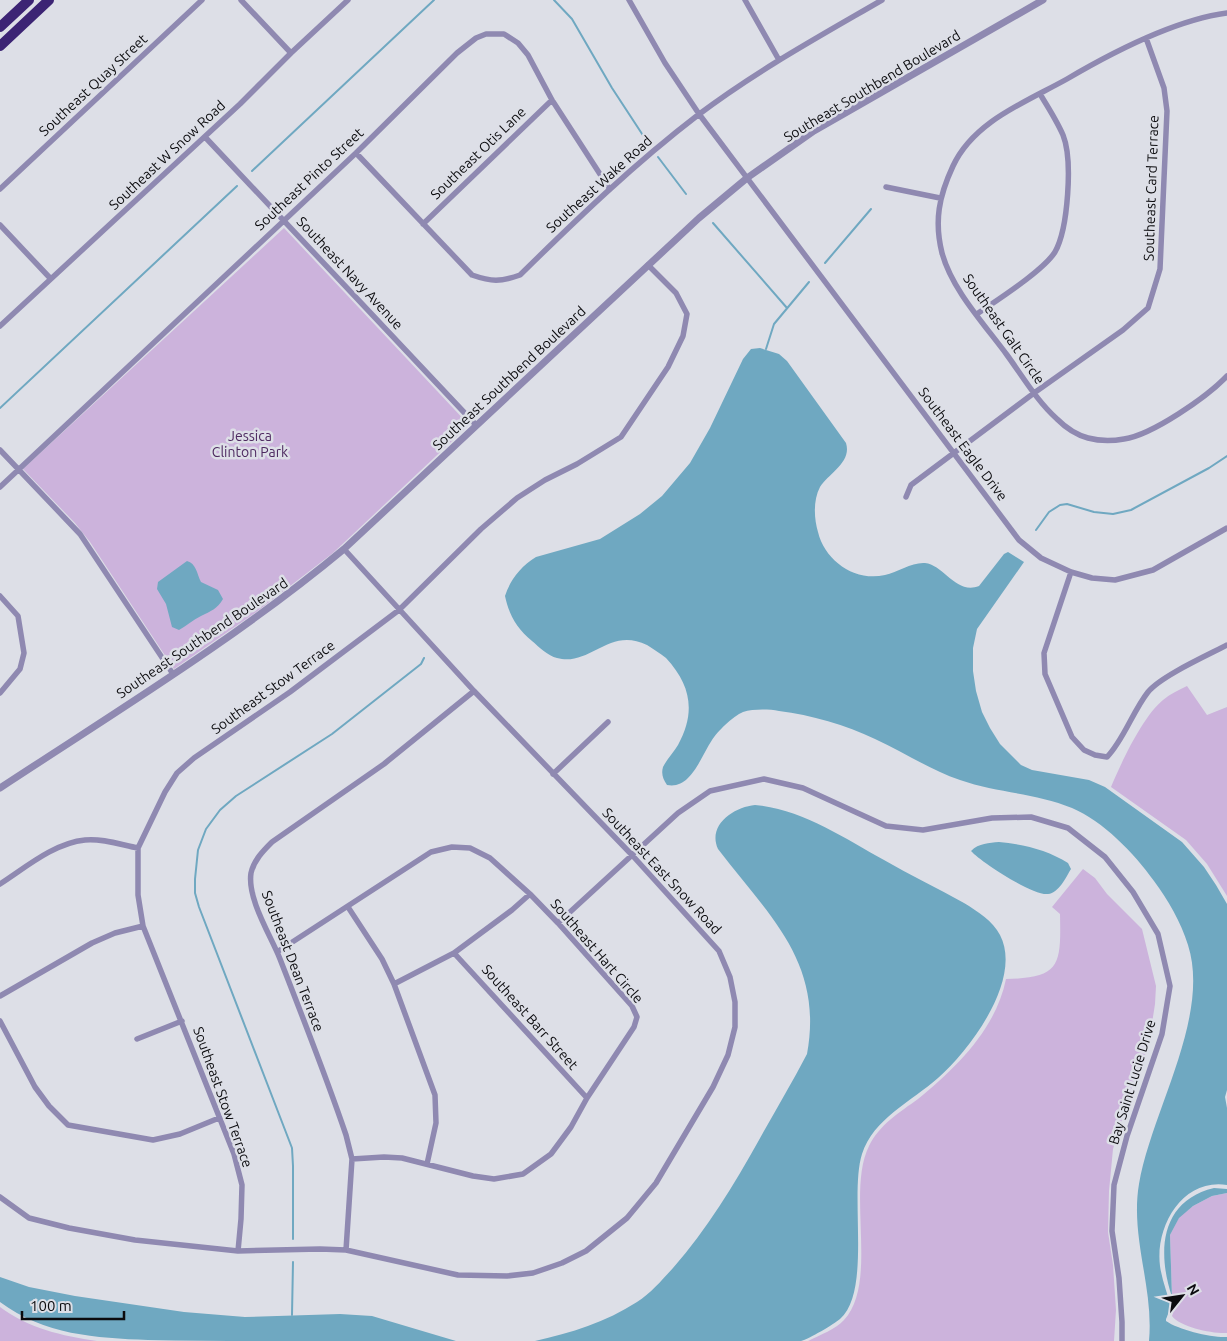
<svg xmlns="http://www.w3.org/2000/svg" width="1227" height="1341" viewBox="0 0 1227 1341" font-family="Ubuntu,sans-serif">
	<rect width="100%" height="100%" fill="#dddfe7"/>
	<path fill="#ccb3dc" d="M 284,228 L 469,425 L 333,553 L 255,613 L 174,669 L 90,542 L 75,523 L 23,469 Z
		M 1187,686 L 1207,715 L 1227,707 L 1227,896 L 1207,864 L 1186,840 L 1111,787 C 1121,763 1143,716 1163,700 C 1170,694 1179,690 1187,686 Z
		M 1083,869 L 1095,878 L 1107,894 L 1142,929 L 1156,986 L 1155,1004 L 1148,1049 L 1137,1071 L 1113,1149 L 1109,1191 L 1108,1232 L 1113,1265 L 1116,1310 L 1114,1341 L 808,1341 C 820,1335 836,1329 844,1320 C 879,1282 846,1192 869,1146 C 879,1125 900,1112 918,1099 C 956,1068 996,1029 1006,979 C 1061,978 1061,965 1060,914 L 1052,907 Z
		M 1227,1193 L 1227,1333 C 1213,1334 1180,1327 1172,1316 L 1175,1307 L 1172,1297 L 1170,1235 L 1179,1217 L 1193,1206 L 1212,1196 Z
		M 0,1307 C 28,1328 62,1336 97,1341 L 0,1341 Z"/>
	<path fill="#6fa8c1" d="M 760,348 L 779,354 L 787,361 L 846,443 C 852,462 829,473 820,487 C 813,500 814,519 818,532 C 825,561 855,582 885,575 C 898,572 912,562 925,563 C 944,565 956,595 979,586 L 1004,554 L 1008,552 L 1024,562 L 977,629 L 973,648 L 973,671 L 976,691 L 982,712 L 990,728 L 1000,744 L 1021,765 L 1032,770 L 1089,780 L 1105,787 L 1182,842 L 1204,867 L 1216,885 L 1227,904 L 1227,1090 L 1225,1097 L 1227,1108 L 1227,1185 C 1182,1178 1155,1227 1160,1266 C 1162,1281 1168,1294 1171,1308 L 1166,1319 L 1166,1321 C 1179,1330 1212,1338 1227,1337 L 1227,1341 L 1149,1341 C 1154,1288 1130,1237 1139,1184 C 1151,1112 1211,1017 1188,945 C 1181,922 1168,900 1154,881 C 1134,853 1103,821 1072,808 C 1036,793 997,793 960,780 C 930,770 904,752 875,739 C 846,725 811,715 779,711 C 768,709 753,709 743,712 C 733,716 717,732 712,740 C 701,756 691,790 667,785 C 663,779 661,774 663,767 C 667,759 674,752 678,745 C 696,712 691,685 666,658 C 660,653 653,649 647,645 C 609,626 590,667 557,658 C 548,656 539,647 532,641 C 517,629 509,615 505,596 C 510,580 521,566 536,557 L 600,539 L 640,514 L 662,496 L 690,463 L 710,428 L 743,359 L 751,349 Z
		M 187,561 C 196,563 197,574 201,582 L 218,590 L 223,599 C 217,609 211,611 201,616 C 193,620 186,626 179,630 L 172,627 L 166,604 L 157,589 L 158,582 Z
		M 755,805 C 801,809 844,838 884,860 C 910,875 937,888 964,903 C 977,911 993,921 1000,935 C 1023,979 970,1050 938,1078 C 912,1101 873,1119 862,1154 C 849,1195 872,1291 840,1319 C 834,1324 809,1339 801,1341 C 796,1341 787,1341 781,1341 C 765,1341 749,1341 733,1341 C 667,1341 601,1341 535,1341 C 571,1333 606,1322 637,1302 C 651,1293 662,1280 673,1268 C 707,1229 734,1185 759,1140 C 775,1111 792,1083 807,1054 C 824,961 768,915 718,849 C 707,825 734,807 755,805 Z
		M 999,842 C 1022,844 1048,850 1068,863 L 1071,869 C 1066,877 1059,893 1048,894 C 1033,896 981,862 971,851 C 979,843 989,843 999,842 Z
		M 1214,1188 L 1227,1189 L 1227,1193 L 1212,1196 L 1193,1206 L 1179,1218 L 1170,1235 L 1172,1297 C 1157,1252 1160,1201 1214,1188 Z
		M 0,1277 L 29,1287 L 75,1296 L 184,1312 L 245,1317 L 340,1314 L 372,1316 L 456,1341 C 393,1341 329,1341 266,1341 C 227,1341 187,1341 148,1340 C 96,1338 44,1335 0,1302 Z"/>
	<g fill="none" stroke-linecap="round" stroke-linejoin="round">
		<path stroke="#6fa8c1" stroke-width="2" d="M 554,0 L 572,19 L 612,88 L 648,143
			M 658,157 L 686,194
			M 252,171 L 434,0
			M 713,223 L 787,308
			M 825,263 L 871,209
			M 766,349 L 774,324 L 809,282
			M 0,408 L 237,186
			M 1036,530 L 1049,512 L 1060,505 L 1067,504 L 1094,512 L 1113,514 L 1131,510 L 1209,468 L 1227,456
			M 293,1239 L 293,1166 L 292,1148 L 199,907 L 195,893 L 195,879 L 198,850 L 206,829 L 220,810 L 236,796 L 332,734 L 421,664 L 424,658
			M 292,1315 L 293,1262"/>
		<path stroke="#8f89b1" stroke-width="5.5" d="M 241,0 L 291,53
			M 629,0 L 665,63 L 699,114 L 1019,540 L 1041,558 L 1071,572 L 1092,578 L 1115,580 L 1153,570 L 1227,528
			M 745,0 L 779,60
			M 1227,13 C 1174,20 1113,52 1067,79 C 1026,102 974,121 953,166 C 939,196 934,221 942,253 C 952,290 985,325 1007,355 C 1023,377 1037,401 1057,419 C 1065,427 1077,435 1088,438 C 1099,441 1113,441 1124,439 C 1152,435 1207,397 1227,376
			M 205,137 L 476,425
			M 356,153 L 472,275 C 492,282 500,282 520,275 C 577,219 634,164 698,115 C 756,71 820,36 882,0
			M 886,187 L 940,198
			M 0,189 L 202,0
			M 423,224 L 552,100
			M 0,225 L 50,278
			M 977,314 C 997,300 1043,271 1055,252 C 1068,229 1073,160 1063,135 C 1057,121 1048,107 1040,94
			M 0,326 L 240,104 L 291,53 L 348,0
			M 0,450 L 80,534 L 173,674
			M 0,487 L 356,153 L 457,53 L 476,38 L 486,34 L 504,34 L 518,43 L 528,55 L 552,100 L 609,188
			M 906,497 L 911,485 L 1034,393 L 1123,330 L 1148,308 L 1160,269 L 1167,111 L 1164,88 L 1146,38
			M 1071,572 L 1044,653 L 1045,674 L 1072,737 L 1084,750 L 1095,755 L 1107,757 C 1123,741 1133,711 1148,692 C 1161,676 1208,655 1227,645
			M 0,596 L 18,616 L 24,653 L 20,669 L 0,693
			M 553,774 L 608,722
			M 0,884 C 25,868 54,843 85,840 C 102,838 122,845 138,848
			M 348,907 L 382,959 L 394,984 L 435,1095 L 436,1123 L 427,1164
			M 558,923 L 678,813 L 710,791 L 764,779 L 803,788 L 886,826 L 923,830 L 992,818 L 1031,817 L 1068,828 L 1105,857 L 1133,892 L 1158,934 L 1170,986 L 1162,1034 L 1127,1136 L 1114,1185 L 1112,1231 L 1119,1278 L 1122,1322 L 1122,1341
			M 277,952 L 431,852 L 452,847 L 470,848 L 490,858 L 530,894 L 558,923 L 632,1006 L 637,1017 L 634,1027 L 587,1098 L 571,1127 L 551,1154 L 523,1174 L 494,1179 L 473,1176 L 402,1158 L 384,1157 L 352,1159
			M 454,953 L 587,1098
			M 394,984 L 454,953 L 512,910 L 530,894
			M 0,996 L 92,943 L 115,933 L 143,926
			M 0,1021 L 35,1087 L 49,1106 L 68,1125 L 153,1140 L 180,1134 L 219,1118
			M 137,1039 L 182,1021
			M 0,1197 L 29,1218 L 69,1228 L 135,1240 L 238,1251 L 320,1249 L 346,1250 L 458,1275 L 507,1276 L 533,1273 L 562,1263 L 586,1251 L 627,1218 L 656,1183 L 713,1087 L 728,1055 L 735,1027 L 735,1002 L 730,977 L 719,951 L 632,855 L 474,691 L 344,549
			M 346,1250 L 352,1159 L 346,1135 C 326,1076 303,1018 280,959 C 271,936 247,899 251,873 C 254,860 263,851 272,842 L 384,764 L 474,691
			M 238,1251 L 241,1219 L 242,1185 L 234,1154 L 143,926 L 138,895 L 138,848 L 165,792 L 177,773 L 194,758 L 290,692 L 399,610 L 481,529 L 517,498 L 545,480 L 577,464 L 621,437 L 668,367 L 683,336 L 687,314 L 676,293 L 648,265"/>
		<path stroke="#8f89b1" stroke-width="7" d="M 0,788 C 117,711 237,638 344,549 L 699,218 L 747,178 L 814,131 L 1043,0"/>
		<path stroke="#3c2474" stroke-width="10" d="M 0,27 L 29,0
			M 0,46 L 49,0"/>
	</g>
	<g text-anchor="middle" stroke-width="5" stroke-linejoin="round" paint-order="stroke">
		<g font-size="14" fill="#0b0b0e" stroke="#dddfe7">
			<text transform="translate(93 85) rotate(-43)" y="5">Southeast Quay Street</text>
			<text transform="translate(872 86) rotate(-31)" y="5">Southeast Southbend Boulevard</text>
			<text transform="translate(478 153) rotate(-44)" y="5">Southeast Otis Lane</text>
			<text transform="translate(167 155) rotate(-43)" y="5">Southeast W Snow Road</text>
			<text transform="translate(309 179) rotate(-43)" y="5">Southeast Pinto Street</text>
			<text transform="translate(599 184) rotate(-42)" y="5">Southeast Wake Road</text>
			<text transform="translate(1151 188) rotate(-88)" y="5">Southeast Card Terrace</text>
			<text transform="translate(350 273) rotate(47)" y="5">Southeast Navy Avenue</text>
			<text transform="translate(1004 329) rotate(55)" y="5">Southeast Galt Circle</text>
			<text transform="translate(509 378) rotate(-43)" y="5">Southeast Southbend Boulevard</text>
			<text transform="translate(963 444) rotate(53)" y="5">Southeast Eagle Drive</text>
			<text transform="translate(202 638) rotate(-34)" y="5">Southeast Southbend Boulevard</text>
			<text transform="translate(273 687) rotate(-36)" y="5">Southeast Stow Terrace</text>
			<text transform="translate(662 871) rotate(47)" y="5">Southeast East Snow Road</text>
			<text transform="translate(597 951) rotate(49)" y="5">Southeast Hart Circle</text>
			<text transform="translate(293 961) rotate(69)" y="5">Southeast Dean Terrace</text>
			<text transform="translate(530 1017) rotate(48)" y="5">Southeast Barr Street</text>
			<text transform="translate(1132 1082) rotate(-73)" y="5">Bay Saint Lucie Drive</text>
			<text transform="translate(223 1097) rotate(70)" y="5">Southeast Stow Terrace</text>
		</g>
		<g font-size="14" fill="#4d2960" stroke="#dddfe7">
			<text x="250" y="441">Jessica<tspan x="250" dy="16">Clinton Park</tspan></text>
		</g>
	</g>
	<g transform="translate(1182 1296) rotate(60)" stroke="#dddfe7" stroke-width="4" paint-order="stroke">
	<path d="M0-4L9 19L0 12L-9 19Z" fill="#0b0b0e"/>
	<text y="-8" font-size="14" font-weight="bold" text-anchor="middle" fill="#0b0b0e">N</text>
	</g>
	<path d="M22 1311v8h102v-8" fill="none" stroke="#0b0b0e" stroke-width="2.5"/>
	<text x="30" y="1311" font-size="15" fill="#0b0b0e" stroke="#dddfe7" stroke-width="4" paint-order="stroke">100 m</text>
</svg>
